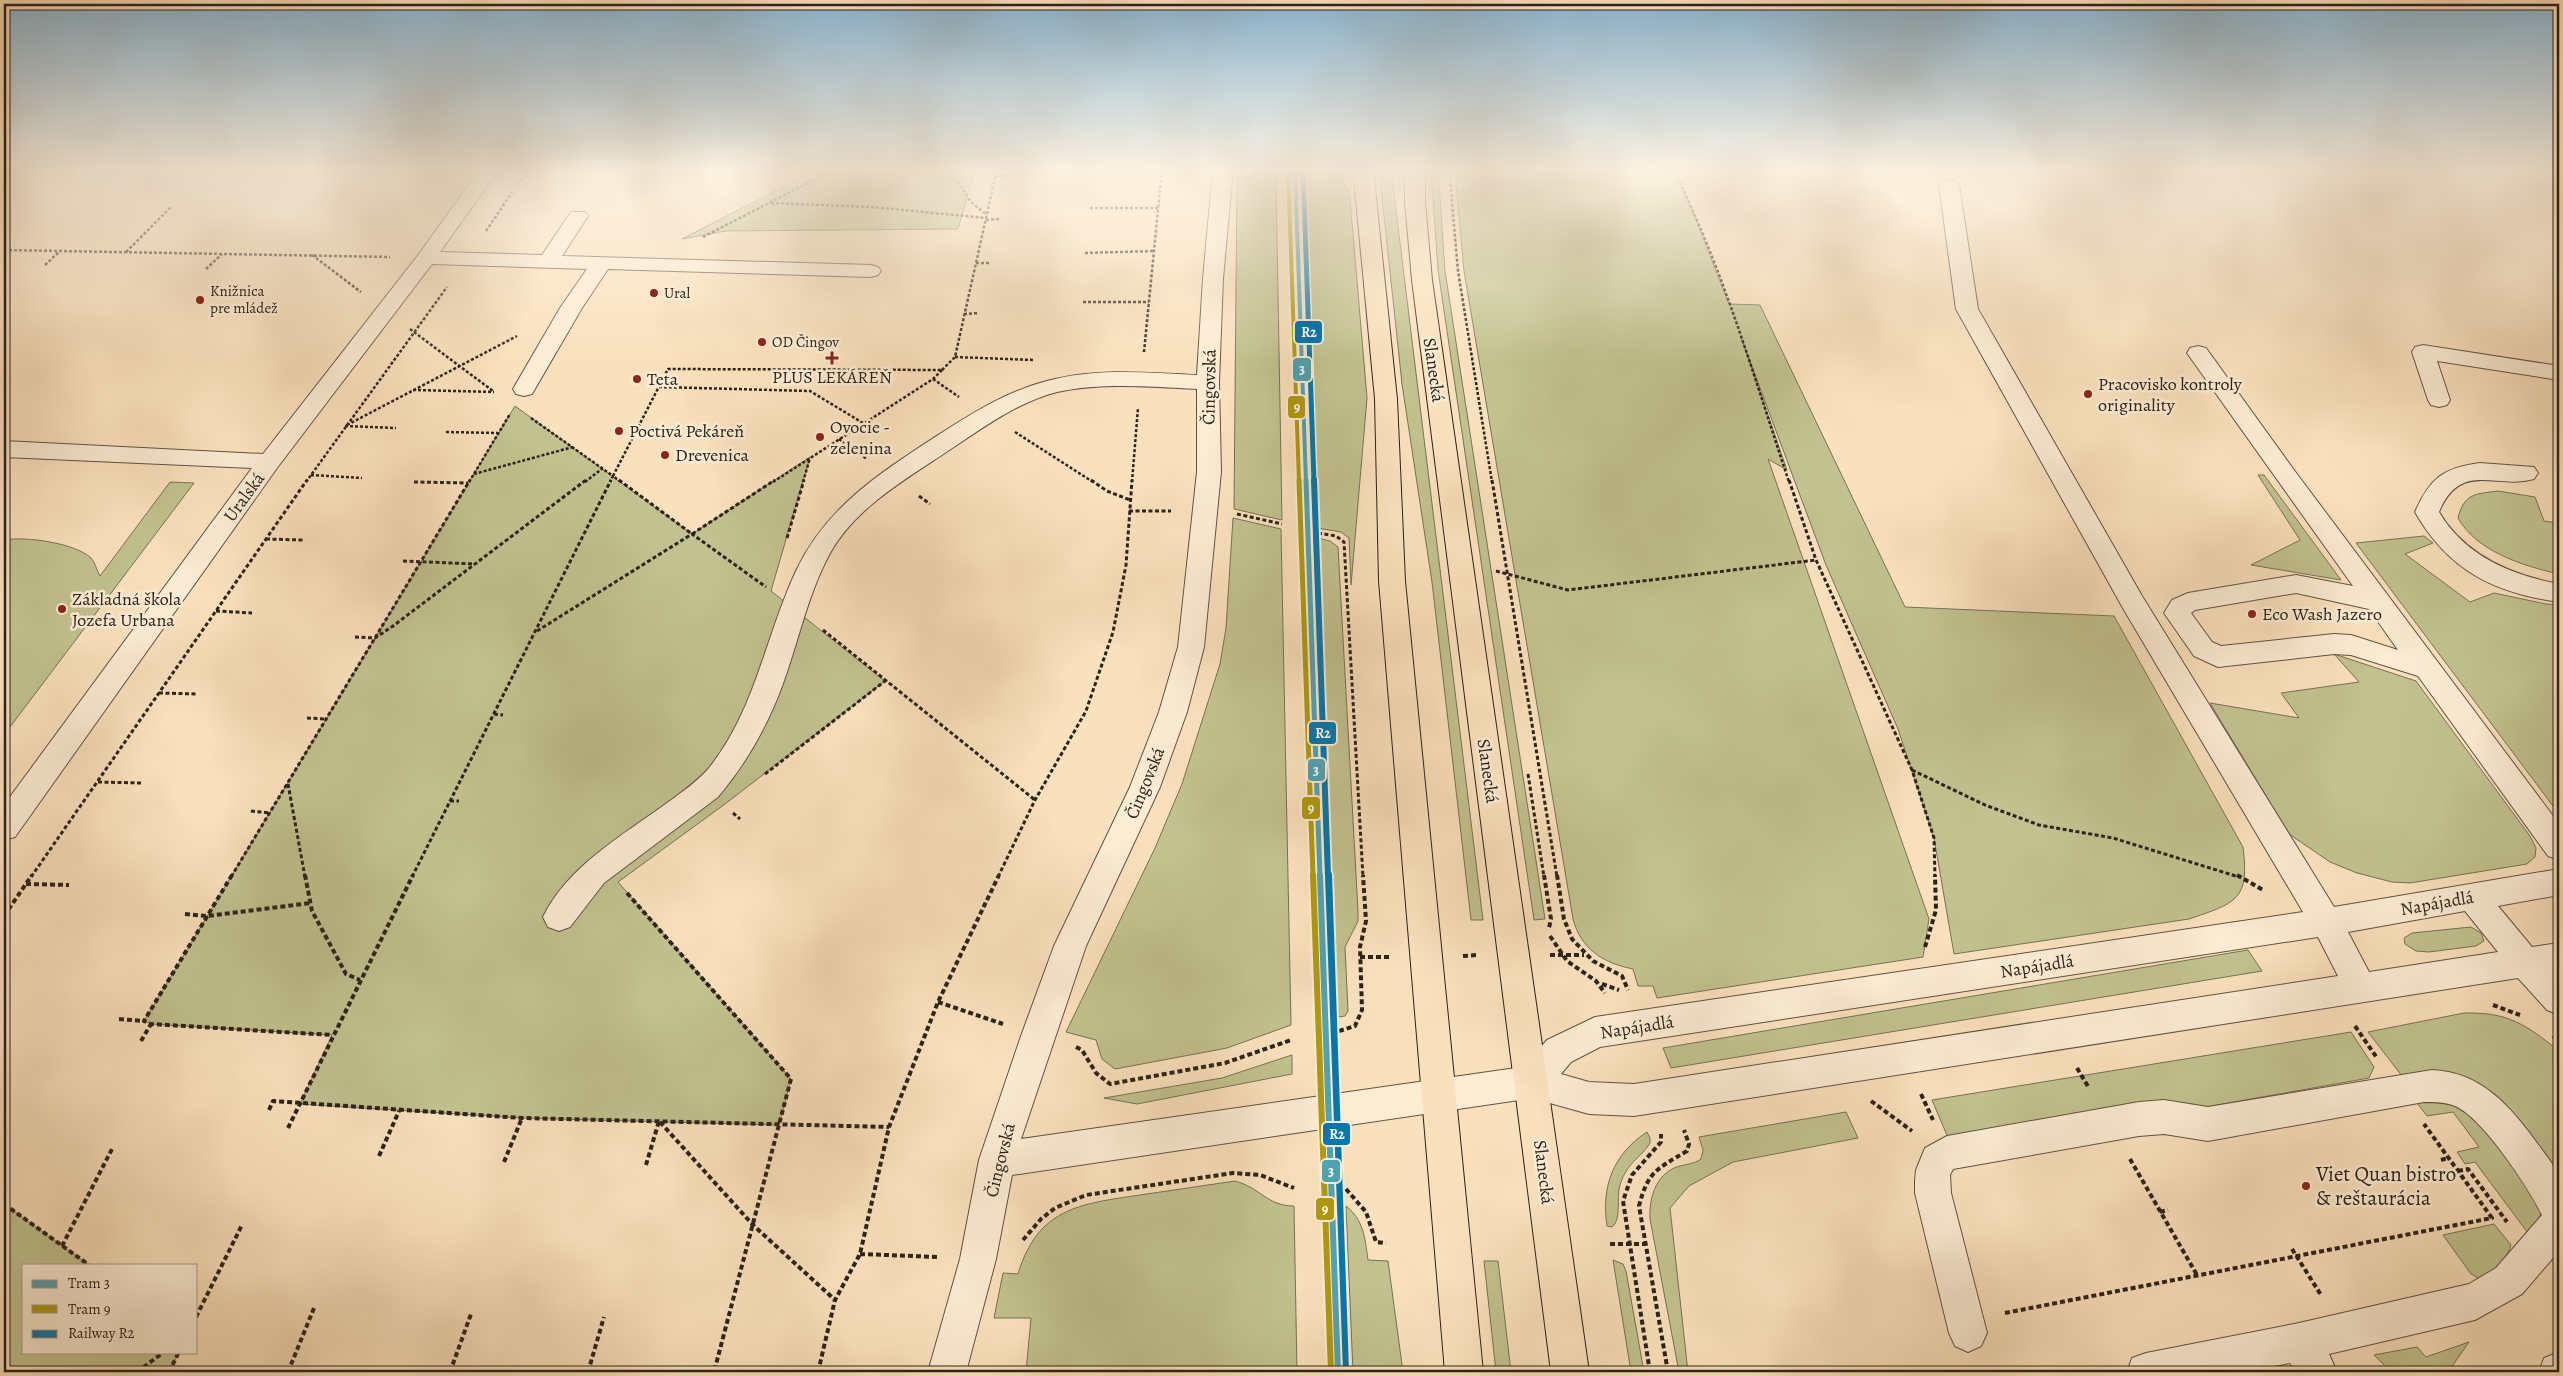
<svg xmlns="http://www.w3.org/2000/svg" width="2563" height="1376" viewBox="0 0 2563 1376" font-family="Alegreya,serif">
	<rect width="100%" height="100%" fill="#fae1bd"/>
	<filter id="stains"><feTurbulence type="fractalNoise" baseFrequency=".004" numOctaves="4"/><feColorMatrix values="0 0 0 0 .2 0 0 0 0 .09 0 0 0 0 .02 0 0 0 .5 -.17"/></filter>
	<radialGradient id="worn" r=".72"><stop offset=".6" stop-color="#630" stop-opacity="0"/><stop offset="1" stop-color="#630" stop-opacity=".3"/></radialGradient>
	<path fill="#c1c28f" stroke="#767254" d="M 818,169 L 975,169 L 958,229 L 726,231 L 682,239 Z
		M 1317,169 L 1340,169 L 1350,199 L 1367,398 L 1351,585 L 1349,538 L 1341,532 L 1317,528 L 1303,174 L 1317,174 Z
		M 1379,169 L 1391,169 L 1483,920 L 1471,920 L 1432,582 L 1402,384 Z
		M 1431,169 L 1438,169 L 1445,271 L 1545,919 L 1534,920 L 1438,270 Z
		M 1455,169 L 1673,169 L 1687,197 L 1729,304 L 1760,305 L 1905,607 L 2114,616 L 2243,847 C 2250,900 2236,903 2189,919 L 1954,954 L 1934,838 L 1898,729 L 1826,565 L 1741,337 L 1787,470 L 1768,459 L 1929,919 L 1923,957 L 1657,998 L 1653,986 L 1638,986 L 1633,969 C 1603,963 1581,949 1573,919 L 1464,271 Z
		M 1276,175 L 1276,178 L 1282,520 L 1234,509 L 1237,177 Z
		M 515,406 L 692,534 L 810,457 L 771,591 L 885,681 L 725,804 L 618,882 L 791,1079 L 779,1125 L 522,1118 L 300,1104 L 332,1035 L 151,1024 L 144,1021 Z
		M 2258,475 L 2264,475 L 2341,580 L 2251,565 L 2300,540 Z
		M 170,482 L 194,483 L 4,735 L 4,540 C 25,536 75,543 91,558 C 95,562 97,571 100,576 Z
		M 2498,491 L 2535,497 L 2544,521 L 2559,523 L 2559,574 C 2524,566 2477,552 2458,518 C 2464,493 2476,494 2498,491 Z
		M 1233,518 L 1281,529 L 1291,1025 L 1227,1048 L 1115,1069 L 1102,1059 L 1096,1040 L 1066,1032 L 1155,848 L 1182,784 L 1220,664 L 1226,628 Z
		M 2424,536 L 2433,543 L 2405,554 L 2470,602 L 2494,593 L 2546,604 L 2559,605 L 2559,814 L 2356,543 Z
		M 1318,538 L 1330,541 L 1338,547 L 1358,911 L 1358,921 L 1345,947 L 1348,1011 L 1345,1016 L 1338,1017 Z
		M 2334,654 L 2416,681 L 2530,836 L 2536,848 L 2535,857 L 2527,864 L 2410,883 L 2392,882 L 2357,873 L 2330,862 L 2289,834 L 2210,703 L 2299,718 L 2281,693 L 2359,682 Z
		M 2471,927 L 2481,933 L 2484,941 L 2476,946 L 2429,952 L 2416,951 L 2405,944 L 2404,938 L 2412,933 Z
		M 2248,950 L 2262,971 L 1671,1068 L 1663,1048 Z
		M 2464,1013 C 2508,1012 2525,1024 2559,1051 L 2559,1187 L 2509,1120 L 2402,1076 L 2368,1032 Z
		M 2351,1032 L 2374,1067 L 2369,1078 L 2206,1107 L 1949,1140 L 1932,1100 Z
		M 1292,1055 L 1292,1074 L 1137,1104 L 1104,1098 L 1222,1078 Z
		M 2439,1095 L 2480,1119 L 2542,1208 L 2539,1219 L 2528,1233 L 2475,1162 L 2465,1164 L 2457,1152 L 2479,1147 L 2453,1112 L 2427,1116 L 2414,1099 Z
		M 1846,1112 L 1858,1138 L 1733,1162 L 1689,1186 L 1670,1208 L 1688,1372 L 1679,1372 L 1650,1219 C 1649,1199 1655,1177 1674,1168 C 1683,1164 1693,1165 1701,1159 L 1703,1150 L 1699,1137 Z
		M 1647,1132 L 1650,1138 L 1650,1143 C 1640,1159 1627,1162 1620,1185 C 1616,1197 1622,1220 1612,1227 L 1607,1226 C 1601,1187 1613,1154 1647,1132 Z
		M 1235,1181 C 1261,1188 1267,1206 1294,1206 L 1297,1372 L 1026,1372 L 1031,1318 L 994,1318 L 1003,1273 L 1018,1274 C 1038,1208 1079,1204 1140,1195 C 1172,1190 1203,1186 1235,1181 Z
		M 4,1204 L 89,1265 L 24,1265 L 24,1352 L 179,1352 L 169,1372 L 4,1372 Z
		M 1346,1206 C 1364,1220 1365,1239 1368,1260 L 1388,1261 L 1403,1372 L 1353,1372 Z
		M 2494,1224 L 2511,1245 C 2506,1262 2495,1270 2482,1280 L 2471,1274 L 2443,1235 Z
		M 1613,1260 L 1623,1264 L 1626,1271 L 1644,1372 L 1631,1372 Z
		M 1484,1261 L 1498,1261 L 1511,1372 L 1496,1372 Z
		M 2469,1342 L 2448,1372 L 2391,1372 L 2374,1355 L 2417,1347 L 2426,1357 Z"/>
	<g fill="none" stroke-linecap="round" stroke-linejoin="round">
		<defs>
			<path id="minor" d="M 480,169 L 499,169 L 440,252 L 542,255 L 571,212 L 585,212 L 588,216 L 562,256 L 871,265 L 878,267 L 881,271 L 878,275 L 871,277 L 608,269 L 582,308 L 532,394 L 524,396 L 516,394 L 513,389 L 560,308 L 587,269 L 432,264 L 277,468 L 15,837 L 4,840 L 4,805 L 252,468 L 4,457 L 4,441 L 263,454 L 419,254 Z
				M 1213,169 L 1233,169 L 1223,279 L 1219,382 L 1221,472 L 1204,647 L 1187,712 L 1160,787 L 1086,946 L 1021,1139 L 1523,1067 L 1547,1040 L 1595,1017 L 2303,912 L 2124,610 L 1956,309 L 1939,185 L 1942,181 L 1956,181 L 1959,185 L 1978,309 L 2142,596 L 2334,907 L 2559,869 L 2559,895 L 2498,906 L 2532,947 L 2559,943 L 2559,971 L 2554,972 L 2559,977 L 2559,1015 L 2547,1010 L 2518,978 L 1634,1116 L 1589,1114 L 1532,1098 L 1012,1175 L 996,1259 L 966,1372 L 928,1372 L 960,1259 L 979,1160 L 1021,1036 L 1054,946 L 1130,787 L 1159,712 L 1178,647 L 1197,472 L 1197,389 C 1151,387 1103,382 1057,392 C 1018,402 984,427 951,449 C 905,480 851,509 826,561 C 809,595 800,633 788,669 C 773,716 750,759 718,797 L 604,883 L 570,927 L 559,931 L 548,927 L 543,917 C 568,866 623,835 667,803 C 682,792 697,782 709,768 C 756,709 765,637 796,571 C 825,509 877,475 932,439 C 971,414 1009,389 1055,379 C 1102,368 1150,373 1197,375 L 1203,279 ZM 2465,911 L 2498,952 L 2369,972 L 2348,932 ZM 2318,937 L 2338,976 L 1634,1084 L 1589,1082 L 1561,1074 L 1571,1062 L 1600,1047 Z
				M 2423,345 L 2559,366 L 2559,380 L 2437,361 L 2450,400 L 2447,405 L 2439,407 L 2431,405 L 2428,400 L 2412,352 L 2415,347 Z
				M 2198,346 L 2206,348 L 2294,470 L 2559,824 L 2559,860 L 2548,856 L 2418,676 L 2351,655 L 2334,654 L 2218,667 L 2194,656 L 2164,613 L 2172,600 L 2188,593 L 2296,575 L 2353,586 L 2187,353 L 2190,348 ZM 2296,593 L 2369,609 L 2398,650 L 2351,635 L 2334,634 L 2221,646 L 2212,642 L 2191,613 L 2195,610 Z
				M 2480,463 L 2534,467 L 2538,473 L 2534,479 C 2495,490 2461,460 2439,512 C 2465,556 2511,575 2559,584 L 2559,602 C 2494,593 2448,570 2415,512 C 2430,478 2443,468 2480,463 Z
				M 2432,1070 C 2481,1072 2510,1106 2537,1143 C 2544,1153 2554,1164 2558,1175 C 2562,1183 2559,1237 2559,1251 L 2522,1294 L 2475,1320 L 2329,1354 L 2337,1372 L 2296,1372 L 2290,1363 L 2242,1372 L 2127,1372 L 2132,1358 L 2146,1353 L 2299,1323 L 2469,1284 L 2496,1268 L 2542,1215 C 2528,1187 2483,1118 2455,1106 C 2446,1102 2434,1102 2424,1102 L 2208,1141 L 2164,1134 L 2139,1136 L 1953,1169 L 1950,1175 L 1951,1193 L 1987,1333 L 1981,1346 L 1968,1352 L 1955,1346 L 1949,1333 L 1915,1193 L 1915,1181 L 1916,1170 L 1925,1148 L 1947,1136 L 2139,1102 L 2164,1100 L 2208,1107 Z
				M 2559,1352 L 2559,1372 L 2539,1372 L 2544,1358 Z"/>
			<path id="major" d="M 1353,169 L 1373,169 L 1397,399 L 1405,581 L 1483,1372 L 1445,1372 L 1379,581 L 1375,399 Z
				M 1405,169 L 1425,169 L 1425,202 L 1432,280 L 1589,1372 L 1551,1372 L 1412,280 L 1405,202 Z"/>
		</defs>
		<use href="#minor" stroke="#605242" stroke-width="2"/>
		<use href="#major" stroke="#2c2219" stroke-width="2"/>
		<path stroke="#2c2219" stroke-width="2.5" stroke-dasharray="3 2" stroke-linecap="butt" d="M 949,169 L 971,202 L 987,215
			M 1449,169 L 1458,271 L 1492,482
			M 1673,169 C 1723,268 1754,377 1789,482
			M 1301,171 L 1310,172 L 1309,169
			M 1162,173 L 1190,174
			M 1254,175 L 1271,174 L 1272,171 L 1276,171
			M 996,176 L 1008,176
			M 517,185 L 528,169
			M 771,203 L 872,207 L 986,218
			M 1090,208 L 1158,208
			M 986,220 L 999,219
			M 486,231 L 512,192
			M 703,237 L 835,169
			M 4,250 L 390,257
			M 126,252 L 172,206
			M 1085,253 L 1154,251
			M 312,255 L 361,292
			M 976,263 L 989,263
			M 45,265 L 60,251
			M 206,269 L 222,254
			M 1083,302 L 1149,302
			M 964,314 L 979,313
			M 410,329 L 493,391
			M 1144,352 L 1162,169
			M 955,357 L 1034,360
			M 942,370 L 955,357 L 997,169
			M 933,379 L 959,397
			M 659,387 L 810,391 L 863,423
			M 413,390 L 494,392
			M 531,418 L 613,476 L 610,482
			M 347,425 L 517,336
			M 345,426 L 396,428
			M 446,432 L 498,433
			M 1015,432 L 1093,482
			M 839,439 L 867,459
			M 474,474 L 573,447
			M 311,475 L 362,478
			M 306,482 L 447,287
			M 469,482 L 510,414
			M 585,482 L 603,468
			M 621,482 L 613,476 L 668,369 L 942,370
			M 773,482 L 933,379 L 942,370
			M 803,482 L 810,458
			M 1132,482 L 1138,408"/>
		<path stroke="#2c2219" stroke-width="3" stroke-dasharray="4 2.5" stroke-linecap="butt" d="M 619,480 L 692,534 L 775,480
			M 1091,480 L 1107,491 L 1130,500
			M 1492,480 L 1557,877
			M 1789,480 L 1816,560 L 1912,770 L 1934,838 L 1935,877
			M 414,482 L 468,483
			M 919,496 L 930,504
			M 1129,511 L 1171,511
			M 1237,514 L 1282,524
			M 1318,533 L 1336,536 L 1344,542 L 1363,877
			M 787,538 L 804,480
			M 266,539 L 303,540
			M 403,561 L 475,564
			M 1496,571 L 1568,590 L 1816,560
			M 216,611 L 252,613
			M 823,630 L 1035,800
			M 537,631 L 692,534 L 766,587
			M 355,637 L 375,638 L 393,626 L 586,480
			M 159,693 L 197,694
			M 494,714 L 503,715
			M 307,718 L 326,719
			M 1912,770 L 1985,805 L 2039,825 L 2113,838 L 2239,877
			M 765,774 L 885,681
			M 1528,774 L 1544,877
			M 98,782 L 142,783
			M 288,784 L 305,877
			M 450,801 L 459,801
			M 251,811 L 270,813
			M 733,813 L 740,819
			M 31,877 L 307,480
			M 231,877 L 470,480
			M 412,877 L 611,480
			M 998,877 L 1035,800 L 1086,711 L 1113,632 L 1126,565 L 1132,480"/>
		<path stroke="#2c2219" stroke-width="4" stroke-dasharray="5 3" stroke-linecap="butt" d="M 232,875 L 144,1021 L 151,1024 L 332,1035
			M 305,875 L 312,911 L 346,974 L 360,980
			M 1544,875 L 1551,919 L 1549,928
			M 1557,875 L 1564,919 L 1572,939 L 1593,961 L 1622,976 L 1628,990
			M 2237,875 L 2263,890
			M 26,884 L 69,885
			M 627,893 L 791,1079 L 714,1372
			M 185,914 L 207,916 L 311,903
			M 4,916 L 32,875
			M 1550,936 L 1567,961 L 1596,981 L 1605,993
			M 1925,947 L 1936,910 L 1935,875
			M 1550,955 L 1584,955
			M 1463,956 L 1477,955
			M 1360,957 L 1389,957
			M 1602,984 L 1619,990
			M 938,1002 L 1003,1024
			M 2493,1005 L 2520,1015
			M 119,1019 L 144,1021
			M 2355,1026 L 2377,1058
			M 1339,1031 L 1355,1026 L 1362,1010 L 1360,947 L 1366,921 L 1363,875
			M 2553,1036 L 2559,1041
			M 141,1041 L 151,1024
			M 1076,1047 L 1082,1050 L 1096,1073 L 1110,1084 L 1225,1063 L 1291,1040
			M 2077,1068 L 2089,1088
			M 1921,1094 L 1933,1120
			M 1871,1101 L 1912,1131
			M 269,1110 L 273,1101 L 522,1118 L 889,1127
			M 660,1122 L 753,1225 L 835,1300
			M 288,1128 L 413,875
			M 379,1156 L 399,1111
			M 2130,1159 L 2197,1275
			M 2441,1160 L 2448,1158
			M 504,1162 L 522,1118
			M 646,1165 L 659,1121
			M 2458,1171 L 2468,1169 L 2507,1222
			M 1346,1189 L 1366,1212 L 1376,1242 L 1386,1243
			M 4,1204 L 89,1265
			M 2160,1212 L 2168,1210
			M 1023,1240 L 1041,1219 L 1055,1208 L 1086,1195 L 1233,1173 L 1260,1175 L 1294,1188
			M 1610,1244 L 1644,1244
			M 62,1246 L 112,1149
			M 2292,1249 L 2321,1295
			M 860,1254 L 938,1257
			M 2005,1313 L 2492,1218 L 2424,1124
			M 196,1317 L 242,1225
			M 137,1372 L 164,1352
			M 169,1372 L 179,1352
			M 288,1372 L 314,1308
			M 450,1372 L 471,1314
			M 588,1372 L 604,1317
			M 818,1372 L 835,1300 L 860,1254 L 889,1127 L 938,1002 L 999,875
			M 1650,1372 L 1623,1201 L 1632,1175 L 1661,1142 L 1661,1134
			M 1668,1372 L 1639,1206 C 1648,1171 1657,1169 1687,1151 L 1689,1144 L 1684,1130"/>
		<use href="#minor" fill="#fcecd4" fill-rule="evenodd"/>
		<use href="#major" fill="#fae1bd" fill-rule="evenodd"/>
		<defs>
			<path id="rail-1-far2" d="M 1303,169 L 1314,482"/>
			<path id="rail-1-far1" d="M 1314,480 L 1328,877"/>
			<path id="rail-1" d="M 1328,875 L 1345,1372"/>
		</defs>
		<use href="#rail-1-far2" stroke="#fcecd4" stroke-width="8"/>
		<use href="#rail-1-far1" stroke="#fcecd4" stroke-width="10"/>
		<use href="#rail-1" stroke="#fcecd4" stroke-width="12"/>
		<use href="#rail-1-far2" stroke="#0377ae" stroke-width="5"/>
		<use href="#rail-1-far1" stroke="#0377ae" stroke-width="6"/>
		<use href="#rail-1" stroke="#0377ae" stroke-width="8"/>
		<defs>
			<path id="tram-1-far2" d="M 1295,169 L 1306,482"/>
			<path id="tram-1-far1" d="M 1306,480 L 1320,877"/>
			<path id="tram-1" d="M 1320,875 L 1338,1372"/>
			<path id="tram-2-far2" d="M 1288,169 L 1299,482"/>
			<path id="tram-2-far1" d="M 1299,480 L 1313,877"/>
			<path id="tram-2" d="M 1313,875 L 1331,1372"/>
		</defs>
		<use href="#tram-1-far2" stroke="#fcecd4" stroke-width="7"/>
		<use href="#tram-1-far1" stroke="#fcecd4" stroke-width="9"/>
		<use href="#tram-1" stroke="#fcecd4" stroke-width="10"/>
		<use href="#tram-2-far2" stroke="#fcecd4" stroke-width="7"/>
		<use href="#tram-2-far1" stroke="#fcecd4" stroke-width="9"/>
		<use href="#tram-2" stroke="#fcecd4" stroke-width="10"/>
		<use href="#tram-1-far2" stroke="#4fa3b3" stroke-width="4"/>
		<use href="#tram-1-far1" stroke="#4fa3b3" stroke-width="5"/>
		<use href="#tram-1" stroke="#4fa3b3" stroke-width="6"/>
		<use href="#tram-2-far2" stroke="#af990d" stroke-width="4"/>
		<use href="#tram-2-far1" stroke="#af990d" stroke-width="5"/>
		<use href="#tram-2" stroke="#af990d" stroke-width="6"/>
	</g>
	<linearGradient id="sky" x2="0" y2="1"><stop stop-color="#8bb7d4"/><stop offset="0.47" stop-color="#fdf2e1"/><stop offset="1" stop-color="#fdf2e1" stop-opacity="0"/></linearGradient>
	<rect width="2563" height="362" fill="url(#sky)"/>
	<g fill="#8f2418" stroke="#fcecd4" stroke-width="2">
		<circle cx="654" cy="293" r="5"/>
		<circle cx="200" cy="300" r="5"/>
		<circle cx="762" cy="342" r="5"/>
		<path d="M829.5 350.5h5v5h5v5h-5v5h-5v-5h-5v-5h5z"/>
		<circle cx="637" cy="379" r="5"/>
		<circle cx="2088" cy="394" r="5"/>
		<circle cx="619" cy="431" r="5"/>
		<circle cx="820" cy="437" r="5"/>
		<circle cx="665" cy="455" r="5"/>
		<circle cx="62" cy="609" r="5"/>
		<circle cx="2252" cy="614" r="5"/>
		<circle cx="2306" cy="1186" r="5"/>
	</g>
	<g text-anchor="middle" stroke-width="5" stroke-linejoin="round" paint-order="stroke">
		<g font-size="15" fill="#2c2219" stroke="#fcecd4" text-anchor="start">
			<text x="210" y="296">Knižnica<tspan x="210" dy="17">pre mládež</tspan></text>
			<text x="664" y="298">Ural</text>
			<text x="772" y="347">OD Čingov</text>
		</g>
		<g font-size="18" fill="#2c2219" stroke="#fcecd4">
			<text transform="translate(1434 370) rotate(82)" y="6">Slanecká</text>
			<text transform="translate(1209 387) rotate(-89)" y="6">Čingovská</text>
			<text transform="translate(244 497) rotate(-54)" y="6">Uralská</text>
			<text transform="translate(1488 771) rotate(82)" y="6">Slanecká</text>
			<text transform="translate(1145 783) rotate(-68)" y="6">Čingovská</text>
			<text transform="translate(2437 903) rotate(-10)" y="6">Napájadlá</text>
			<text transform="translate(2037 966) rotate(-9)" y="6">Napájadlá</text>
			<text transform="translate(1637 1027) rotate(-9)" y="6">Napájadlá</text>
			<text transform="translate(1000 1160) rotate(-76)" y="6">Čingovská</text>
			<text transform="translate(1544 1172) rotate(83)" y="6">Slanecká</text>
		</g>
		<g font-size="18" fill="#2c2219" stroke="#fcecd4" text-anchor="start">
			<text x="832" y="383" text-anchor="middle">PLUS LEKÁREŇ</text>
			<text x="647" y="385">Teta</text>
			<text x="2098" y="390">Pracovisko kontroly<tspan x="2098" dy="21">originality</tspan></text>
			<text x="830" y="433">Ovocie -<tspan x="830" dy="21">zelenina</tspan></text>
			<text x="629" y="437">Poctivá Pekáreň</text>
			<text x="675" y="461">Drevenica</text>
			<text x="72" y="605">Základná škola<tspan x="72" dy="21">Jozefa Urbana</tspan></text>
			<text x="2262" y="620">Eco Wash Jazero</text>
		</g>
		<g font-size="21" fill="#2c2219" stroke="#fcecd4" text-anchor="start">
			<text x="2316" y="1181">Viet Quan bistro<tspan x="2316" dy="24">&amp; reštaurácia</tspan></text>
		</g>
	</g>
	<g stroke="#fcecd4" stroke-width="2">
		<rect x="1294" y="320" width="29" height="24" rx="5" fill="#0377ae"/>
		<rect x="1292" y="357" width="20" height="25" rx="5" fill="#4fa3b3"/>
		<rect x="1287" y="395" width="19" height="24" rx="5" fill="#af990d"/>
		<rect x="1308" y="721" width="29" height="24" rx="5" fill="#0377ae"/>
		<rect x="1307" y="758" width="19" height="24" rx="5" fill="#4fa3b3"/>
		<rect x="1301" y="796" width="20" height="24" rx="5" fill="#af990d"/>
		<rect x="1322" y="1122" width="29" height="24" rx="5" fill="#0377ae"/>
		<rect x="1321" y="1159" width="20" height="24" rx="5" fill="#4fa3b3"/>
		<rect x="1315" y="1197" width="20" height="24" rx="5" fill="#af990d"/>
	</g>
	<g font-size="14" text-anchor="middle" font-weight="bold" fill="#fff">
		<text x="1309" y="337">R2</text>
		<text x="1302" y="374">3</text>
		<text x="1297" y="412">9</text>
		<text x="1323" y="738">R2</text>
		<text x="1316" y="775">3</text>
		<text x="1311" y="813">9</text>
		<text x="1337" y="1139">R2</text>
		<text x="1331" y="1176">3</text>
		<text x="1325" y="1214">9</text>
	</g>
	<rect width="2563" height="1376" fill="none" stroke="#fae1bd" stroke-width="20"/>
	<rect x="5" y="5" width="2553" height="1366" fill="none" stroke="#2c2219" stroke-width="2.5"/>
	<rect x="10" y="10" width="2543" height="1356" fill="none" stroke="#2c2219"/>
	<rect x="22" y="1264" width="175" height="90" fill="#fcecd4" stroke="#a99b89"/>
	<rect x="32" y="1280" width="25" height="8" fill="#4fa3b3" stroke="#a99b89"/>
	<text x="68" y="1288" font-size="15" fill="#2c2219">Tram 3</text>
	<rect x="32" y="1305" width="25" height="8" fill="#af990d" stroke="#a99b89"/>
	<text x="68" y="1314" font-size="15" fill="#2c2219">Tram 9</text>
	<rect x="32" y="1330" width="25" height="8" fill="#0377ae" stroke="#a99b89"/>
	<text x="68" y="1338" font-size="15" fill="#2c2219">Railway R2</text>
	<rect width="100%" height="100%" filter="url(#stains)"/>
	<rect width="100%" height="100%" fill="url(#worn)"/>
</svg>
